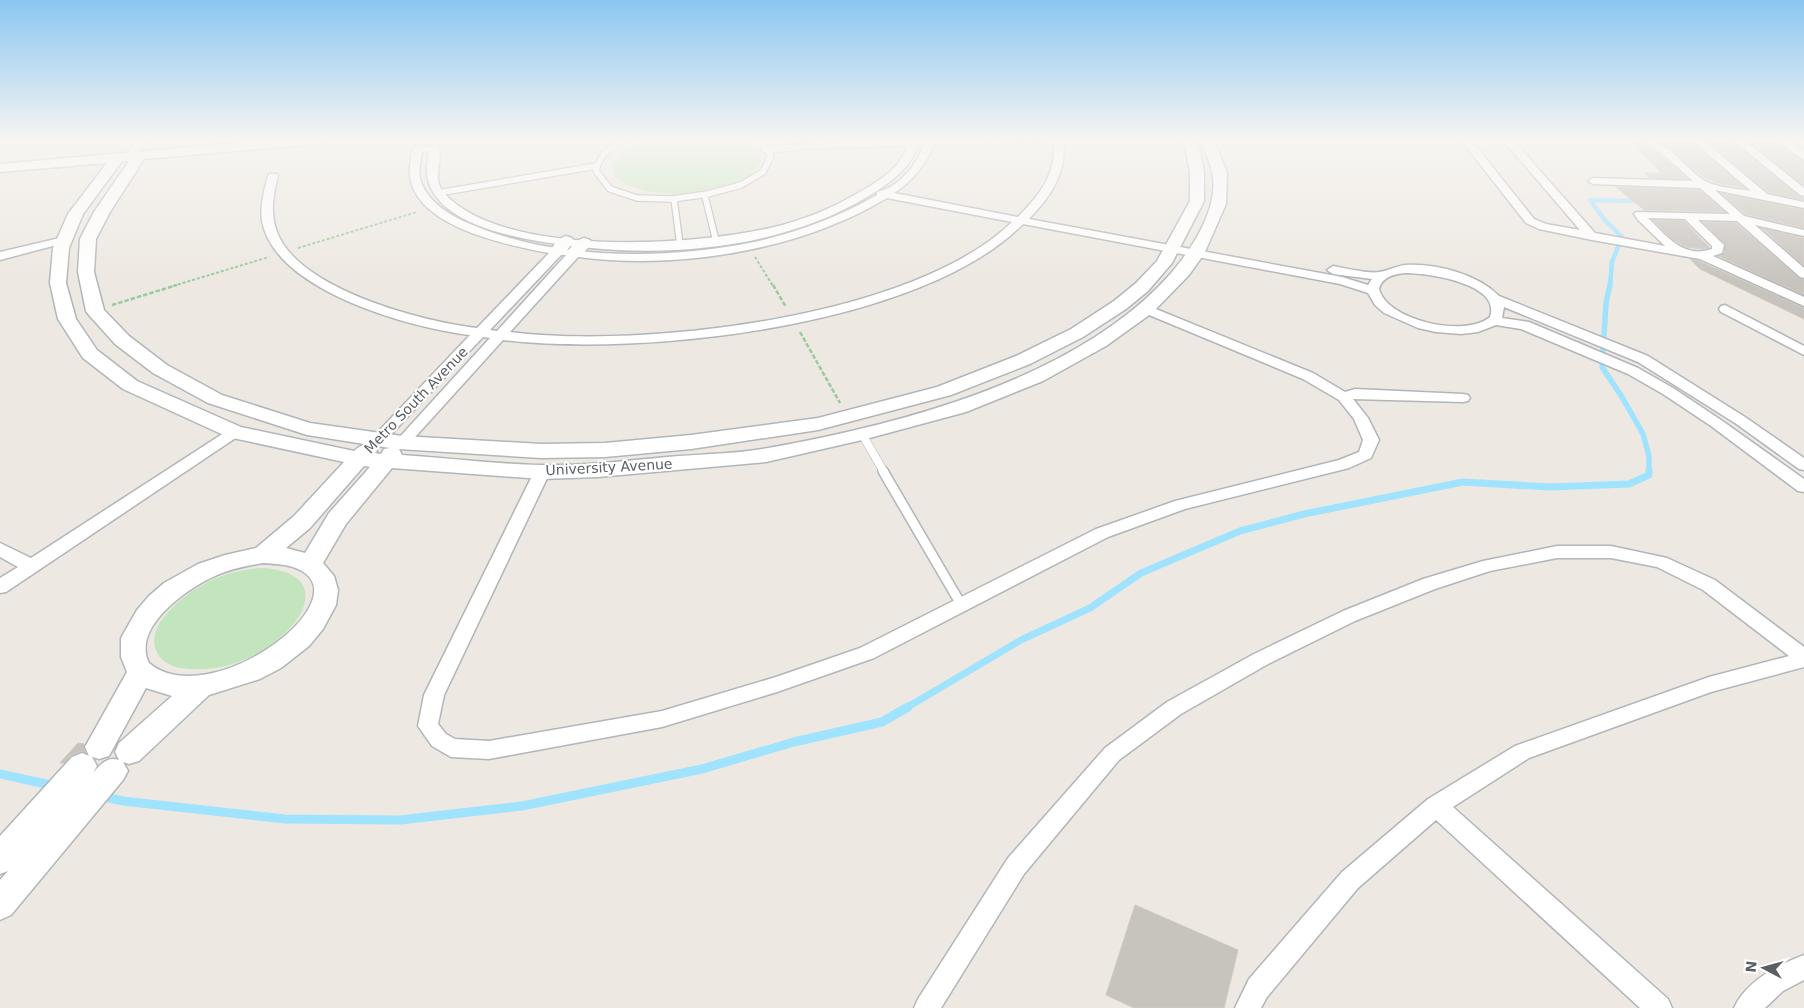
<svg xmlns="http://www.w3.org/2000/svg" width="1804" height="1008" viewBox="0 0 1804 1008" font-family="'DejaVu Sans',sans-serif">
	<rect width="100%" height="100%" fill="#ede8e1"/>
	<path fill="#c3e5bd" d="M 647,140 L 745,140 L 760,152 L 761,162 C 743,197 658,201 626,184 C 592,167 628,147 647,140 Z
		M 260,568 C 311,569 320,601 283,635 C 260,656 225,671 193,669 C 182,669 169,667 161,658 C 135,629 189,590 212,580 C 227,573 243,570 260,568 Z"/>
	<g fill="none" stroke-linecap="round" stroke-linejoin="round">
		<path stroke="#9fe3ff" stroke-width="4.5" d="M 1610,286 L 1612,262 L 1622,237 L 1604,219 L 1590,200 L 1640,201"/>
		<path stroke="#9fe3ff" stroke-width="5.5" d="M 1610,285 L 1606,303 L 1602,367 L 1622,397 L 1643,434 L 1649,456 L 1649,472"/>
		<path stroke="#9fe3ff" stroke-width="7" d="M 906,708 L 1021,640 L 1090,608 L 1141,573 L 1240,531 L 1304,514 L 1463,482 L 1550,487 L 1629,484 L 1649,475 L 1649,471"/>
		<path stroke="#9fe3ff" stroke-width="9" d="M 0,774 L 55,786
			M 101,796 L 123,801 L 285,819 L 400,820 L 522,806 L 702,769 L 794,742 L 882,722 L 908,707"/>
	</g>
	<path fill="#c7c3bd" stroke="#d1c9bf" d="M 1629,140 L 1638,140 L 1658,153 L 1688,179 L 1650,178 L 1644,173 L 1662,173 Z
		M 1653,140 L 1690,140 L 1745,188 L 1721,184 L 1706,179 L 1669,148 Z
		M 1747,140 L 1774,140 L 1804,162 L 1804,186 Z
		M 1709,143 L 1735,144 L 1799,196 L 1804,198 L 1804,200 L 1768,192 Z
		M 1616,187 L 1699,190 L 1725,212 L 1644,210 Z
		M 1721,193 L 1804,210 L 1804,228 L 1745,214 Z
		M 1653,220 L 1684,221 L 1710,248 L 1702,249 L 1685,247 L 1670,237 Z
		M 1703,222 L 1736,223 L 1799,278 L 1804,280 L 1804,295 L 1718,256 L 1724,253 L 1725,244 Z
		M 1762,228 L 1804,238 L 1804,266 Z
		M 1690,259 L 1699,261 L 1804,308 L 1804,319 L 1700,269 Z
		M 78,743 L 84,744 L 85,752 L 81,751 L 71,755 L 64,763 L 60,763 Z
		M 1135,905 L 1238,950 L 1224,1008 L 1134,1008 L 1106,995 Z"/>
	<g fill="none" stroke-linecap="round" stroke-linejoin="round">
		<defs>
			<path id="lane-far2" d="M 627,140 C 612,147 599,154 596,171 L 610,189 L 637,198 L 672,199 L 708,194 L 741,185 L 763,172 L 771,156 L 758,140
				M 768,150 L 804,146 L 914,143
				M 438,193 L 596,166
				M 705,196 L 716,241
				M 674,199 L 680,245"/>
			<path id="lane-far1" d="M 862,434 L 884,472"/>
			<path id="lane" d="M 883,471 L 962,606"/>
			<path id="street" d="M 0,140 L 10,140 L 0,145 Z
				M 138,140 L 148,140 L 133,158 L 125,158 L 124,156 Z
				M 909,140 L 919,140 C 913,168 890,183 867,197 C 770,255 641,260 532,240 C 500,234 446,221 431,188 C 425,177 427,163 429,151 L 422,152 C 421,159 418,171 420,178 C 425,200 449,215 468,223 C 551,260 661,260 749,243 C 793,234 837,218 877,195 L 877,192 C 901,187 918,162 926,140 L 936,140 C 927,163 914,180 894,193 L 1018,217 C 1040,195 1058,172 1053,140 L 1063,140 C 1068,172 1050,197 1029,219 L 1342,277 L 1368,285 L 1372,279 L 1333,274 L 1327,270 L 1333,266 C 1344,268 1370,274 1379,272 C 1388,271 1396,266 1405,265 C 1436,263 1477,274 1499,296 L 1648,356 L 1745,417 L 1804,458 L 1804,470 L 1799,469 L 1735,423 L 1638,362 L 1504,307 L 1502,318 L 1529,322 L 1638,368 L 1673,388 L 1721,420 L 1804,479 L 1804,492 L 1798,491 L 1711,426 L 1663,394 L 1628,374 L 1521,329 L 1496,325 L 1478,332 L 1461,334 L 1436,332 L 1418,328 L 1384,313 L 1375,305 L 1368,293 L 1340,284 L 1023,224 C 921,327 642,357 503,340 L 407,446 L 397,446 L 394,443 L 397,440 L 490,338 L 483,337 L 383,443 L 373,443 L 370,440 L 373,437 L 470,335 C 411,328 275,291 262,221 C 260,206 264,191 268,176 L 269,174 L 277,174 L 278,176 C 273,195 270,213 277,232 C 298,289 423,322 477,328 L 549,253 C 507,245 404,225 410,166 C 411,159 411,153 414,147 L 438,146 C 444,160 431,178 444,193 C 502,258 692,246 770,228 C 801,221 831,209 858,193 C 881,180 903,167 909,140 ZM 887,198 L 1012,222 C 914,318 642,349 510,332 L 578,257 C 678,270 799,251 887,198 ZM 561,255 L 566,255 L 497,331 L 490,330 ZM 1405,273 C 1426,273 1502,283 1490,317 C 1466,338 1387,321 1379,289 C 1382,277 1394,274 1405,273 Z
				M 1461,140 L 1471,140 L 1534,219 L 1546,224 L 1580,230 L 1503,140 L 1513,140 L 1595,233 L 1665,246 L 1638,220 L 1634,214 L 1636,212 L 1730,214 L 1700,188 L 1593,184 L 1588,181 L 1593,178 L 1693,181 L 1659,151 L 1640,140 C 1671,140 1682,167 1705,181 C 1714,187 1739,189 1751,191 L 1692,140 L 1703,140 L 1767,194 L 1804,202 L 1804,208 L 1715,190 L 1744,216 L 1804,230 L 1804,236 L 1755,225 L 1804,268 L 1804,278 L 1800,277 L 1737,221 L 1698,220 L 1724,245 L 1722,253 L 1713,256 L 1804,297 L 1804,306 L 1700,259 L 1592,240 L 1539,229 L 1526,223 ZM 1648,218 L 1685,219 L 1712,246 L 1712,249 C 1683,259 1667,236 1648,218 Z
				M 1733,140 L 1744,140 L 1804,188 L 1804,196 L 1800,195 Z
				M 1776,140 L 1787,140 L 1804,152 L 1804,160 Z
				M 64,237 L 68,238 L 70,240 L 68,242 L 0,260 L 0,252 Z
				M 1146,305 L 1313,373 L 1345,392 L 1355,389 L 1463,394 L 1468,395 L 1470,398 L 1468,401 L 1463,402 L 1353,399 L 1368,418 L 1379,440 L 1371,458 L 1349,468 L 1185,509 L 1108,537 L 874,658 L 777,692 L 662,727 L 489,759 L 451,757 L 432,746 L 418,726 L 424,695 L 536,468 L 548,468 L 550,472 L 444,695 L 438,724 L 446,734 L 455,739 L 489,741 L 662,711 L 776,677 L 860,648 L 1096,529 L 1175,501 L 1339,460 L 1359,452 L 1363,440 L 1354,419 L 1339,400 L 1303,379 L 1142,312 L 1140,309 Z
				M 1725,305 L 1804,346 L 1804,355 L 1721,312 L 1719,309 L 1721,306 Z
				M 235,427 L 240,429 L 242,432 L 240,435 L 6,592 L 0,593 L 0,578 L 18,567 L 0,557 L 0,543 L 31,558 L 230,429 Z
				M 1557,546 L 1611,546 L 1667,558 L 1715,580 L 1804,647 L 1804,667 L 1711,692 L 1529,758 L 1453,807 L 1668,999 L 1672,1008 L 1640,1008 L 1436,820 L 1358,888 L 1267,997 L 1261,1008 L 1235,1008 L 1249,979 L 1342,872 L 1428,799 L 1515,746 L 1709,677 L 1789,656 L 1703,590 L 1657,567 L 1611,558 L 1557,558 L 1490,571 L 1435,589 L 1355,621 L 1268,664 L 1181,714 L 1119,760 L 1024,874 L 941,1008 L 914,1008 L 918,999 L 1008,858 L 1105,748 L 1167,702 L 1254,654 L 1343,611 L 1423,579 L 1483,561 Z
				M 1804,955 L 1804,980 L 1783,991 L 1765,1008 L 1734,1008 C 1746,981 1778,965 1804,955 Z"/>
			<path id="secondary" d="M 271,140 L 325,140 L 318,144 L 144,159 L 110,212 L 96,239 L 94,272 L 104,310 L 129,336 L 167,365 L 222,395 L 310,423 L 402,436 L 541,444 L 605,443 L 691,435 L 818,418 L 937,387 L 1016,356 L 1071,329 L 1114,301 L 1136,283 L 1157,261 L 1190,201 L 1190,172 L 1185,147 L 1181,140 L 1195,140 L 1199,147 L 1204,172 L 1204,201 L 1172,263 L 1148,291 L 1126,309 L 1083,337 L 1030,364 L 951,395 L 818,430 L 691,449 L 605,457 L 541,458 L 399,449 L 402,455 C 448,458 495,464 542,465 C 583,466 625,461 667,457 C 700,454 735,454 768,448 C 897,425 1064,382 1159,286 C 1185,260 1221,211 1212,172 C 1210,161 1204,150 1200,140 L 1214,140 L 1227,173 L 1226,204 L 1204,254 L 1189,275 L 1152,313 L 1106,346 L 1043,381 L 966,412 L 862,440 L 766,462 L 598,477 L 542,479 L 392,468 L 346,524 L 323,563 L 334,576 L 338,590 L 336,605 L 323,629 L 309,646 L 281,668 L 260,679 L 209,695 L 139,761 L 129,764 L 123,762 L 128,771 L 123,780 L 11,915 L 0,920 L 0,880 L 8,871 L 0,874 L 0,836 L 72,757 L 82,753 L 92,757 L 97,766 L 93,773 C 100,765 107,756 119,760 L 115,752 L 119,743 L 172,696 L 146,688 L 109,756 L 99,759 L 89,756 L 85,747 L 127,672 L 121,657 L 121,638 L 137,610 L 149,596 L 164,583 L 198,564 L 225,555 L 256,548 L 294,516 L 344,462 L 228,437 L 123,389 L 83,358 L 58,319 L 50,283 L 53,248 L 68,214 L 107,163 L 0,172 L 0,164 ZM 122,161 L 129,161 L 94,212 L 80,239 L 78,272 L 86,311 L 89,315 L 115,344 L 153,373 L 208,403 L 307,435 L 390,448 L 384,449 L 381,454 L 375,453 L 377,451 L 373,446 C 365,444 360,445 354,451 L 241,427 L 137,381 L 97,350 L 76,319 L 66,283 L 69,248 L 83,214 ZM 364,466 L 370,467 L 329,513 L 305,553 L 286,548 L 310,528 ZM 263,563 C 276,564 289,564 300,570 C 361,601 209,714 149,663 C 131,627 188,588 215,576 C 230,569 246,566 263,563 Z
				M 566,236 L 572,238 L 574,241 L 564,254 L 552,254 L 550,251 C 554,245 558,238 566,236 Z
				M 584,238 L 590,240 L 592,243 L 581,256 L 569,256 L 567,253 C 571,246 576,240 584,238 Z"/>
		</defs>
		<use href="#lane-far2" stroke="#b2b5b9" stroke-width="8"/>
		<use href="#lane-far1" stroke="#b2b5b9" stroke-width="9"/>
		<use href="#lane" stroke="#b2b5b9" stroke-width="12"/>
		<use href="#street" stroke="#b2b5b9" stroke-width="3"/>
		<use href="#secondary" stroke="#b1b6b9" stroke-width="3"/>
		<path stroke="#99cb9f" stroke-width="2" stroke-dasharray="3 2" stroke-linecap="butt" d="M 946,140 L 1044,144
			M 1073,145 L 1174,147
			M 298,248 L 417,212
			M 755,257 L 773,286
			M 173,286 L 269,257"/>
		<path stroke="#99cb9f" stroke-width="2.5" stroke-dasharray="4.5 2" stroke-linecap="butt" d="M 773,285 L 786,307
			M 112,305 L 177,285
			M 800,332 L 840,403"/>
		<use href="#lane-far2" stroke="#fff" stroke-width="5.5"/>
		<use href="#lane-far1" stroke="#fff" stroke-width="8"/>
		<use href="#lane" stroke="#fff" stroke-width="9"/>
		<use href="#street" fill="#fff" fill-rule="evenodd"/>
		<use href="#secondary" fill="#fff" fill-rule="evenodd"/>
	</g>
	<linearGradient id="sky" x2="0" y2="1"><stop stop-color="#8bc7f1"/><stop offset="0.5" stop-color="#f7f5f2"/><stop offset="1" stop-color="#f7f5f2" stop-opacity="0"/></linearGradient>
	<rect width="1804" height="281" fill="url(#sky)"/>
	<g text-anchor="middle" stroke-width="4" stroke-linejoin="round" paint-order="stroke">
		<g font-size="14" fill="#5a5f62" stroke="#fff">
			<text transform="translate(416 400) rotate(-46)" y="5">Metro South Avenue</text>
			<text transform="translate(609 467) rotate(-3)" y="5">University Avenue</text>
		</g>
	</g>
	<g transform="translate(1764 968) rotate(276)" stroke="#ffffff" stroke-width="4" paint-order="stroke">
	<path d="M0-4L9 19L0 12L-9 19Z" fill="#5a5f62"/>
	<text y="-8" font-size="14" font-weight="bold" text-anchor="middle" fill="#5a5f62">N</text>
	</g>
</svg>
